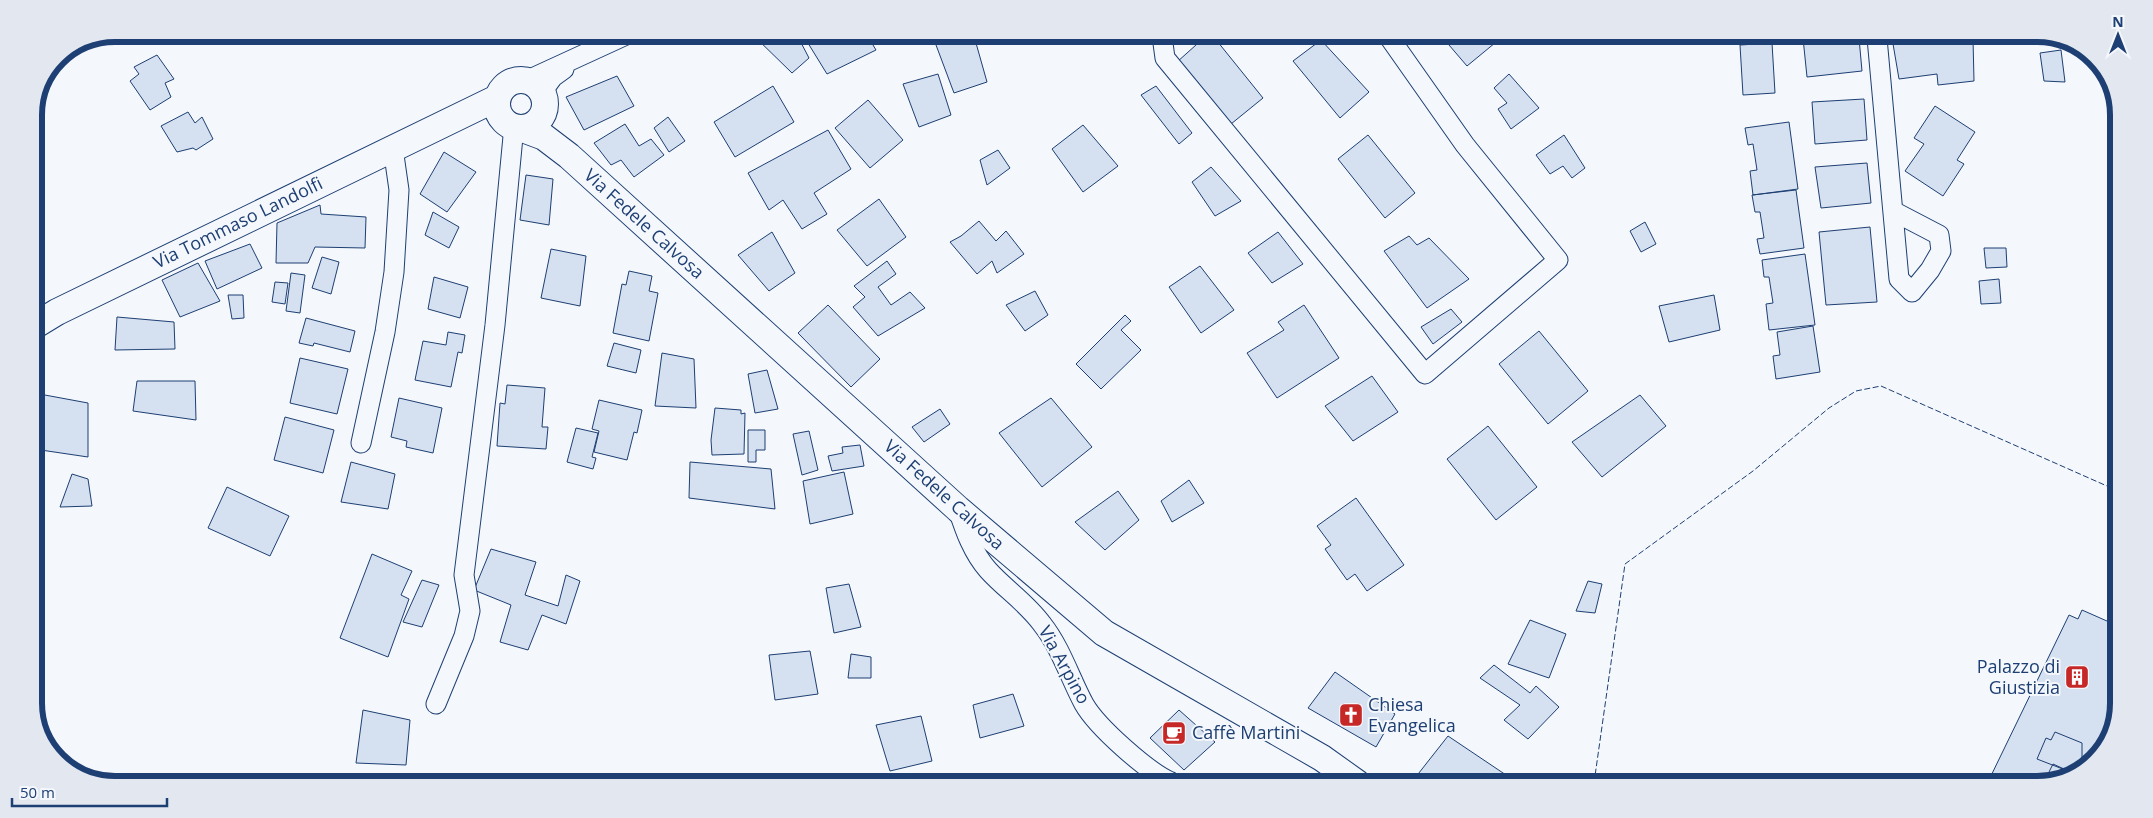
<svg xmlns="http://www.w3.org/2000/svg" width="2153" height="818" viewBox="0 0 2153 818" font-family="'Open Sans',sans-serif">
	<rect width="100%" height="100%" fill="#f4f7fb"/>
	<path fill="#d5e0f0" stroke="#1d3f73" d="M 753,35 L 797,35 L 809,58 L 792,73 Z
		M 803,35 L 867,35 L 876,50 L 827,74 Z
		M 937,36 L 974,36 L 987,82 L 954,93 L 933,37 Z
		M 1206,36 L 1213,36 L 1263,98 L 1231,124 L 1177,62 Z
		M 1459,37 L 1500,37 L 1501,38 L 1467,66 L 1449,45 Z
		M 1803,38 L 1859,38 L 1862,71 L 1807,77 Z
		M 1892,38 L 1934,38 L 1935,41 L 1973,39 L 1974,81 L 1938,85 L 1937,74 L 1899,79 Z
		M 2037,38 L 2064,38 L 2069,42 L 2037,42 Z
		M 1321,40 L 1369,92 L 1340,118 L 1293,61 Z
		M 1772,43 L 1775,93 L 1743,95 L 1740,45 Z
		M 2061,50 L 2065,82 L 2044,81 L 2040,53 Z
		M 157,55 L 174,79 L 165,83 L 171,97 L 150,110 L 130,81 L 139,74 L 134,67 Z
		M 938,74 L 951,115 L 919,127 L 903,84 Z
		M 1509,74 L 1539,108 L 1511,129 L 1498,109 L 1507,103 L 1494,88 Z
		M 617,76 L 634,106 L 584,130 L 566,97 Z
		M 773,86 L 794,122 L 735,157 L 714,122 Z
		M 1156,86 L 1192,133 L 1179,144 L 1141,95 Z
		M 1864,99 L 1867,140 L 1815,144 L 1812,102 Z
		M 868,100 L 903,140 L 870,168 L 835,128 Z
		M 1935,106 L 1975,132 L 1957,160 L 1964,164 L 1943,196 L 1905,171 L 1924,144 L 1914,138 Z
		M 188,112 L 195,123 L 202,117 L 213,139 L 196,150 L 193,148 L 177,152 L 161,126 Z
		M 668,117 L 685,141 L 669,152 L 654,128 Z
		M 1789,122 L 1798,189 L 1753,195 L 1750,171 L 1757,170 L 1753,144 L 1748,145 L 1745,128 Z
		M 625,124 L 639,146 L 651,139 L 664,155 L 634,177 L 621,160 L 611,165 L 594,143 Z
		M 1083,125 L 1118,166 L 1083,192 L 1052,149 Z
		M 828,130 L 851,169 L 814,193 L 827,214 L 802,229 L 783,200 L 769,210 L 748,173 Z
		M 1368,135 L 1415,193 L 1385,218 L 1338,159 Z
		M 1564,135 L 1585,168 L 1572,178 L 1563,166 L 1550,174 L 1536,155 Z
		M 998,150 L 1010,168 L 987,185 L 980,160 Z
		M 444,152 L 476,172 L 447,212 L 420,194 Z
		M 1867,163 L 1871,203 L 1821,208 L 1815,167 Z
		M 1211,167 L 1241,201 L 1215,216 L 1192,182 Z
		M 526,175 L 553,179 L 549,225 L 520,220 Z
		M 1796,190 L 1804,248 L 1760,254 L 1757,239 L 1764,238 L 1760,212 L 1755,212 L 1752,195 Z
		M 879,199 L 906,237 L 867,266 L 837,230 Z
		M 320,205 L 321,214 L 366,217 L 365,248 L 315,247 L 308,263 L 276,263 L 277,223 Z
		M 433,212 L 459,227 L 449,248 L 425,235 Z
		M 979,221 L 996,241 L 1006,231 L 1024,254 L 997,273 L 992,261 L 977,274 L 950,242 L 961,236 Z
		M 1645,222 L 1656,244 L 1641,252 L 1630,231 Z
		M 1870,227 L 1877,302 L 1826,305 L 1819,232 Z
		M 772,232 L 795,273 L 769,291 L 738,255 Z
		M 1278,232 L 1303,264 L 1272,283 L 1248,253 Z
		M 1409,236 L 1417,245 L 1429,238 L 1469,279 L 1427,308 L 1384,251 Z
		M 250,244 L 262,268 L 217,289 L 205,261 Z
		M 1984,248 L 2006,248 L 2007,267 L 1986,268 Z
		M 551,249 L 586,256 L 580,306 L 541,298 Z
		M 1805,254 L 1815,325 L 1769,330 L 1766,304 L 1773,303 L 1769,277 L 1764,277 L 1762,260 Z
		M 322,257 L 339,262 L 331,294 L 312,288 Z
		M 887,261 L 896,274 L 878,287 L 891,305 L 910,292 L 925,308 L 878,336 L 853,307 L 865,297 L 854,286 Z
		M 198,263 L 220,301 L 180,317 L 162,280 Z
		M 1200,266 L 1234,310 L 1201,333 L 1169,287 Z
		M 629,271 L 652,276 L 649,291 L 658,293 L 649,341 L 613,333 L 622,284 L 626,285 Z
		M 291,273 L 305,275 L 300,313 L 286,311 Z
		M 434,277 L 468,287 L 460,318 L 428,309 Z
		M 1999,279 L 2001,303 L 1981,304 L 1979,281 Z
		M 275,282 L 288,283 L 285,304 L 272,302 Z
		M 1035,291 L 1048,315 L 1025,331 L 1006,305 Z
		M 228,295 L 243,295 L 244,318 L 232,319 Z
		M 1714,295 L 1720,330 L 1669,342 L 1659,306 Z
		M 828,305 L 880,359 L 851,387 L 798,333 Z
		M 1304,305 L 1339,358 L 1277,398 L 1247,353 L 1284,330 L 1278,322 Z
		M 1451,309 L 1462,322 L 1433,344 L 1421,327 Z
		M 1125,315 L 1131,321 L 1121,330 L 1141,350 L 1101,389 L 1076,364 Z
		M 117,317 L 174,322 L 175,349 L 115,350 Z
		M 306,318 L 355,331 L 350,352 L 314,343 L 313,346 L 299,343 Z
		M 1813,326 L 1820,372 L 1776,379 L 1773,356 L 1780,355 L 1777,332 Z
		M 1539,331 L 1588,391 L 1548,424 L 1499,364 Z
		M 448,332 L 465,335 L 462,353 L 458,352 L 451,387 L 415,380 L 423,341 L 446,345 Z
		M 614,343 L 641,350 L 636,373 L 607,366 Z
		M 662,353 L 694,359 L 696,408 L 655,406 Z
		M 300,358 L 348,369 L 337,414 L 290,403 Z
		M 767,370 L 778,409 L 755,413 L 748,374 Z
		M 1372,376 L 1398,412 L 1353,441 L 1325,406 Z
		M 137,381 L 195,381 L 196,420 L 133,411 Z
		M 507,385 L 545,388 L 542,427 L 548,427 L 546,449 L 497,446 L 500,403 L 505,404 Z
		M 34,393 L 88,403 L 88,457 L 34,449 Z
		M 1640,395 L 1666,426 L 1602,477 L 1572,442 Z
		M 399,398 L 442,408 L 433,453 L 406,447 L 407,441 L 391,437 Z
		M 1051,398 L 1092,447 L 1042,487 L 999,433 Z
		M 599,400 L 642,410 L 637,433 L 634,432 L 627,460 L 594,452 L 599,431 L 592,429 Z
		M 715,408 L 741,410 L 741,414 L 745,413 L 744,454 L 712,455 L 711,440 Z
		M 940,409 L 950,424 L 924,442 L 912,427 Z
		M 285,417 L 334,430 L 323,473 L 274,460 Z
		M 1488,426 L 1537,487 L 1496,520 L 1447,459 Z
		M 576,428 L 598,433 L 592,457 L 596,458 L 593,469 L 567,462 Z
		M 748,430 L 765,430 L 765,450 L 756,450 L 756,462 L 748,462 Z
		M 809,431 L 818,470 L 802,475 L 793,434 Z
		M 860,445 L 864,466 L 832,471 L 828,456 L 843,453 L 842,447 Z
		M 351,462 L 395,474 L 388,509 L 341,502 Z
		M 690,462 L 771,469 L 775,509 L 689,498 Z
		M 844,472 L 853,514 L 810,524 L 803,481 Z
		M 72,474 L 88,479 L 92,506 L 60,507 Z
		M 1189,480 L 1204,503 L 1172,522 L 1161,501 Z
		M 227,487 L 289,516 L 270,556 L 208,528 Z
		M 1118,491 L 1139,520 L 1105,550 L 1075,522 Z
		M 1356,498 L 1404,565 L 1367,591 L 1355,574 L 1347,580 L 1325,549 L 1331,545 L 1317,526 Z
		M 491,549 L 536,562 L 525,595 L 558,606 L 566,575 L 580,581 L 566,624 L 542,615 L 528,650 L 500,642 L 511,605 L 474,590 Z
		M 372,554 L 412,571 L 401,595 L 409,599 L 388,657 L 340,638 Z
		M 422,580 L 439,585 L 422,627 L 403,622 Z
		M 1588,581 L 1602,584 L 1595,613 L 1576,611 Z
		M 849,584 L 861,627 L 834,633 L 826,588 Z
		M 2082,610 L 2116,625 L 2115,729 L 2083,770 L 2037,784 L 1987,784 L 2069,615 L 2078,619 Z
		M 1530,620 L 1566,634 L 1549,678 L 1508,664 Z
		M 810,651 L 818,694 L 775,700 L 769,655 Z
		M 851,654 L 871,657 L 871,678 L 848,678 Z
		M 1494,665 L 1530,693 L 1536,686 L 1559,707 L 1528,739 L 1504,720 L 1520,705 L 1480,678 Z
		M 1335,672 L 1395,714 L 1376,747 L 1308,708 Z
		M 1013,694 L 1024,726 L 980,738 L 973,705 Z
		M 363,710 L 410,720 L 406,765 L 356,763 Z
		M 1179,710 L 1215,742 L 1184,770 L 1150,738 Z
		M 921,716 L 932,761 L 890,771 L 876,725 Z
		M 2055,732 L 2082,743 L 2082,770 L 2073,773 L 2037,759 L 2046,738 L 2051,740 Z
		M 1448,736 L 1512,779 L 1507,783 L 1411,783 Z
		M 2053,764 L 2073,773 L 2044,782 Z
		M 291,777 L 291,780 L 233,780 Z"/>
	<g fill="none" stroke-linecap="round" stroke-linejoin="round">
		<defs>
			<path id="street" d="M 1162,36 L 1165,58 L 1425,374 L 1558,260 L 1465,145 L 1389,37
				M 1877,38 L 1899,279 L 1912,292 L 1930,270 L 1941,251 L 1939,235 L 1893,211
				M 528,80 L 626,35
				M 542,92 L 553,77 L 564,69
				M 361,443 L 385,332 L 394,272 L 399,190 L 393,148
				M 958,509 C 965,531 973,553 988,570 C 1005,589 1027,603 1042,624 C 1061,648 1070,678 1084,704 C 1097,727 1148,772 1171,782
				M 436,704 L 464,636 L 470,611 L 464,575 L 495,325 L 514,126"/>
			<path id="secondary" d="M497 104a24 24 0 1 1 48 0a24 24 0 1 1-48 0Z
				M 520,128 L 544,137 L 569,156 L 958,509 L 1104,633 L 1322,758 L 1357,783
				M 34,326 L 57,312 L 497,98"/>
		</defs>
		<use href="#street" stroke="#1d3f73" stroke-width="21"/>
		<use href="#secondary" stroke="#1d3f73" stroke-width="28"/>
		<use href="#street" stroke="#f4f7fb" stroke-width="19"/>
		<use href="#secondary" stroke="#f4f7fb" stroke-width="26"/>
		<path stroke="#1d3f73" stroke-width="1" stroke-dasharray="6 2.5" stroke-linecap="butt" d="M 1594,783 L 1625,564 L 1753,471 L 1829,408 L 1856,391 L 1881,386 L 2116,490"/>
	</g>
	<defs>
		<symbol id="building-square" viewBox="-11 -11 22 22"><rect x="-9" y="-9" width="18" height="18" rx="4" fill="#c62828" stroke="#f4f7fb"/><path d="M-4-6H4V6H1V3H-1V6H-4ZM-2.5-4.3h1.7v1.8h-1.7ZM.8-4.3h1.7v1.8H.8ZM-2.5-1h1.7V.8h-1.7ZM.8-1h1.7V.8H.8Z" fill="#fff"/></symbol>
		<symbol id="church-square" viewBox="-11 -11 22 22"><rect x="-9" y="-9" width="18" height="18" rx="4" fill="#c62828" stroke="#f4f7fb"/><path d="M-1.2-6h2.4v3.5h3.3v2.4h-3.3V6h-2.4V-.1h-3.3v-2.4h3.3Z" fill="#fff"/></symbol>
		<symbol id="cafe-square" viewBox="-11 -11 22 22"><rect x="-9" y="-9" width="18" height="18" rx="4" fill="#c62828" stroke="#f4f7fb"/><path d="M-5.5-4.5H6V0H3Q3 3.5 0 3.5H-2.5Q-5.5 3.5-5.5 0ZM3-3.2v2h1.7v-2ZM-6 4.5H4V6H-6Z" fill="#fff"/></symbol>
	</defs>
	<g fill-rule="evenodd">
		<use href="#building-square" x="2063" y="663" width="28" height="28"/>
		<use href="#church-square" x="1337" y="701" width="28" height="28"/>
		<use href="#cafe-square" x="1160" y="719" width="28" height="28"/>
	</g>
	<g text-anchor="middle" stroke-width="4" stroke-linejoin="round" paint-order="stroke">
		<g font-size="18" fill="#1d3f73" stroke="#f4f7fb">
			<text transform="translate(238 223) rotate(-26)" y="6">Via Tommaso Landolfi</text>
			<text transform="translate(644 224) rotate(42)" y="6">Via Fedele Calvosa</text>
			<text transform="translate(944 495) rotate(42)" y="6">Via Fedele Calvosa</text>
			<text transform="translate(1064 665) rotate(61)" y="6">Via Arpino</text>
		</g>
		<g font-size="18" fill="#1d3f73" stroke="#f4f7fb" text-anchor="start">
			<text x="2060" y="673" text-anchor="end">Palazzo di<tspan x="2060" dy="21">Giustizia</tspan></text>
			<text x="1368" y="711">Chiesa<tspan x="1368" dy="21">Evangelica</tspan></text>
			<text x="1192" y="739">Caffè Martini</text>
		</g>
	</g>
	<path d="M0 0H2153V818H0ZM115 42H2037A73 73 0 0 1 2110 115V703A73 73 0 0 1 2037 776H115A73 73 0 0 1 42 703V115A73 73 0 0 1 115 42Z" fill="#e3e8f0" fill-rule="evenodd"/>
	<path fill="none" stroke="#1d3f73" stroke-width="6" d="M115 42H2037A73 73 0 0 1 2110 115V703A73 73 0 0 1 2037 776H115A73 73 0 0 1 42 703V115A73 73 0 0 1 115 42Z"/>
	<g transform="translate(2118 35)" stroke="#f4f7fb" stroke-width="4" paint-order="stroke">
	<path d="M0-4L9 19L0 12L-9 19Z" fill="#1d3f73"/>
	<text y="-8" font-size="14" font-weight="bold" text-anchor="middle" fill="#1d3f73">N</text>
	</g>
	<path d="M12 798v8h155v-8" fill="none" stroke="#1d3f73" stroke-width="2.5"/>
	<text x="20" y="798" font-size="15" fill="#1d3f73" stroke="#f4f7fb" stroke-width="4" paint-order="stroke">50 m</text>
</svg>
